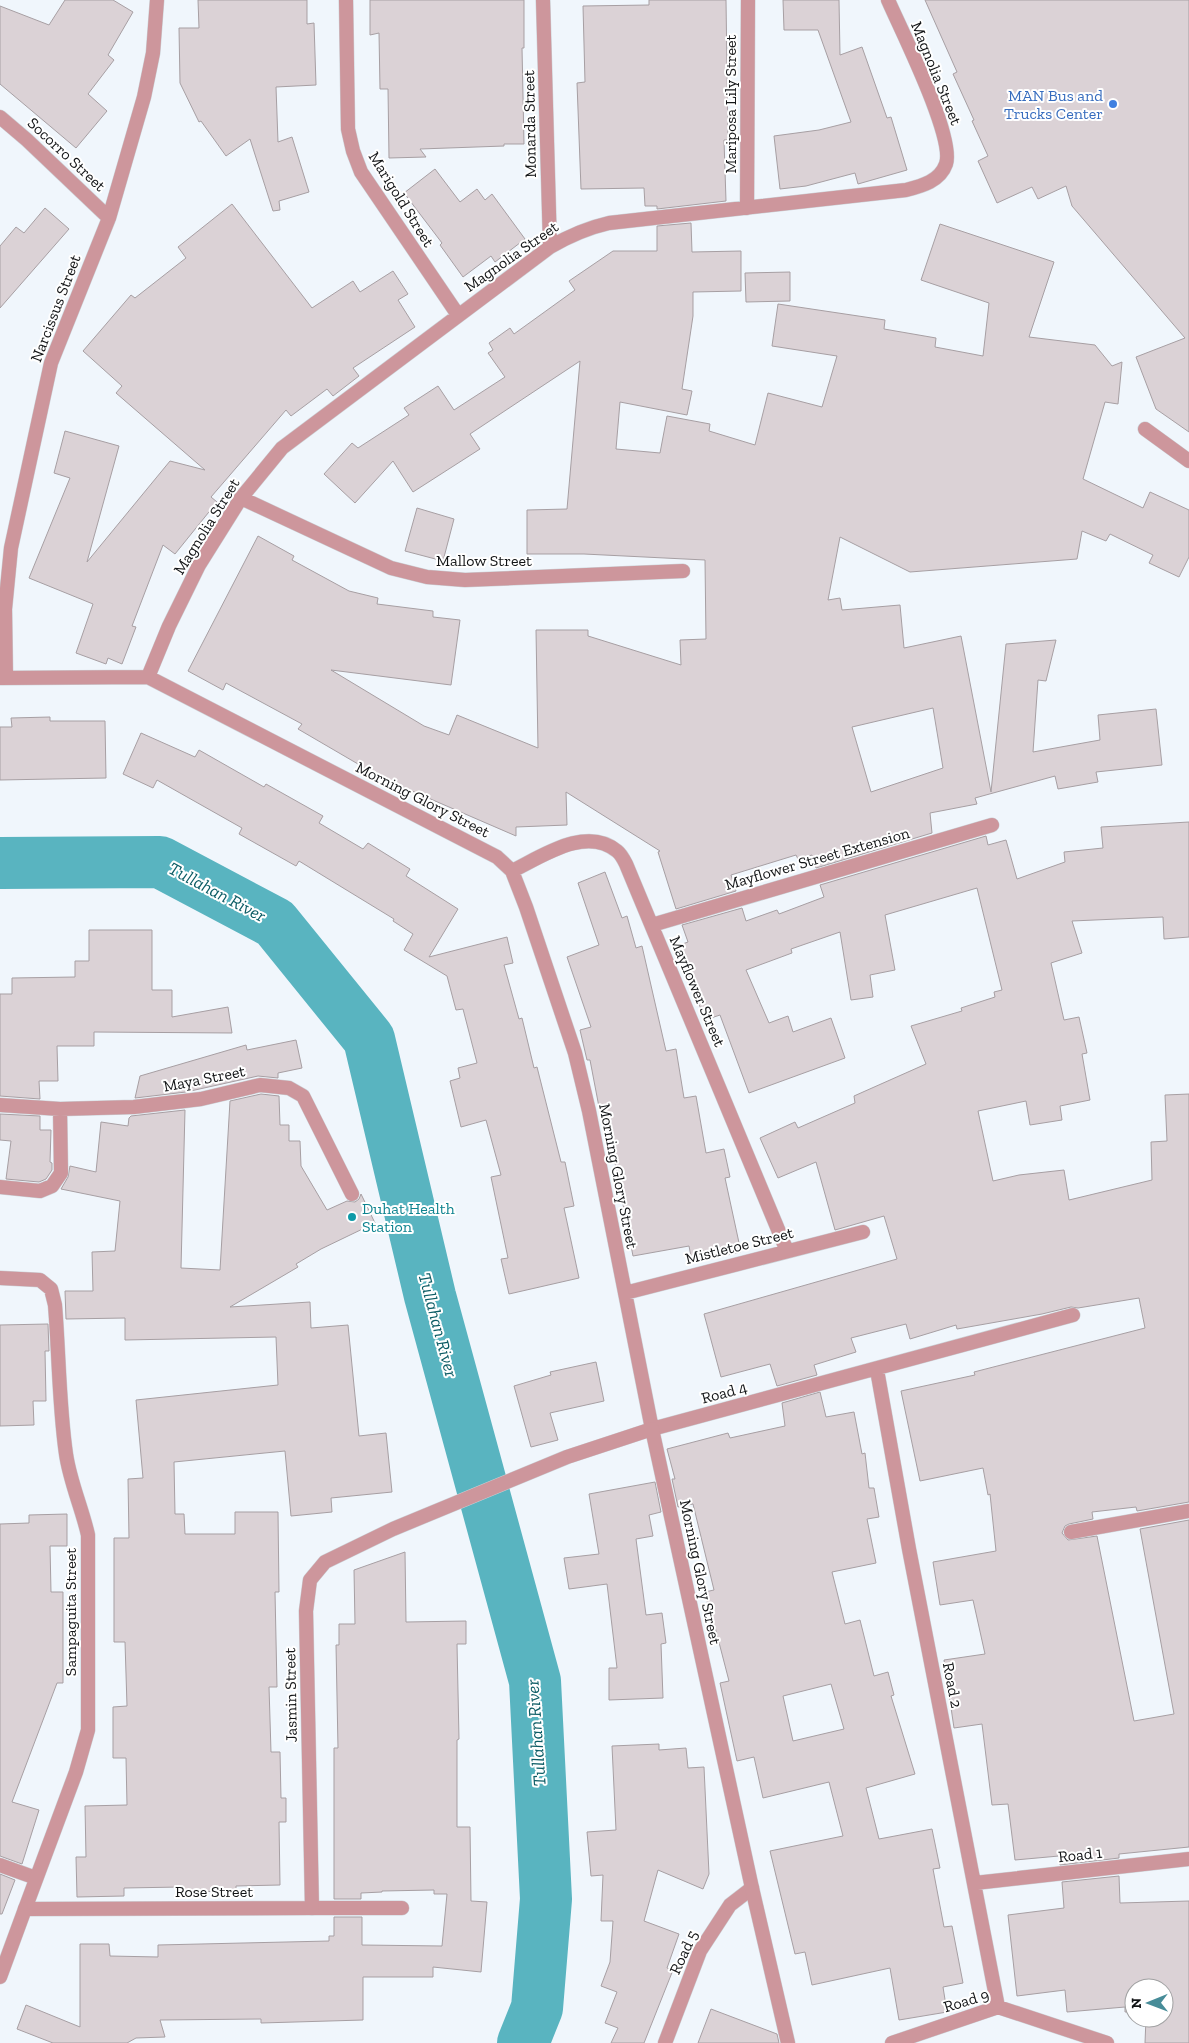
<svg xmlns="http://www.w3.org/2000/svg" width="1189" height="2043" viewBox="0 0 1189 2043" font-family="'Zilla Slab',serif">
	<rect width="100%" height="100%" fill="#f0f6fc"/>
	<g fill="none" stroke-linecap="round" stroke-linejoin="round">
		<path stroke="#59b4c0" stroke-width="52" d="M 0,863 L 160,862 L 275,923 L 369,1039 L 430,1296 L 535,1681 L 546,1899 L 537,2008 L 523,2043"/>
	</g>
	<path fill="#dbd2d6" stroke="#a79fa3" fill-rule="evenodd" d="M 65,0 L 113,0 L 133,12 L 108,55 L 114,60 L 88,94 L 107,111 L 76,148 L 0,84 L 0,6 L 49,25 Z
		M 198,0 L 307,0 L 307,24 L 314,23 L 316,85 L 276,87 L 278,142 L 292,137 L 309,192 L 279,201 L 280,210 L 273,211 L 250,139 L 226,156 L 201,121 L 199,122 L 180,83 L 179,28 L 199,28 Z
		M 370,0 L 524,0 L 524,48 L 522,48 L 524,144 L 504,144 L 504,146 L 420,149 L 426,157 L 389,158 L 388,89 L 380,89 L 379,33 L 370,35 Z
		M 649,0 L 726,0 L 728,140 L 724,140 L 726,201 L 657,209 L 657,206 L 645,206 L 644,188 L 581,189 L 577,83 L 585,82 L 583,6 L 649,5 Z
		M 783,0 L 839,0 L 840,55 L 862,47 L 887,118 L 891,117 L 907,170 L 858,184 L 855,173 L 806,186 L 780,189 L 774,136 L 819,130 L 851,122 L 818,30 L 784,30 Z
		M 925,0 L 1189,0 L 1189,432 L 1156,409 L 1136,357 L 1185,338 L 1072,206 L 1066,186 L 1038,199 L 1032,187 L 997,203 L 978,161 L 988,156 L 972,121 L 974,120 L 953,74 L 957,72 Z
		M 435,169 L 460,202 L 477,189 L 485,200 L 492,194 L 525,239 L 495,262 L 491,256 L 463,277 L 440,245 L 442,243 L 404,193 Z
		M 232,204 L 312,308 L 353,281 L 360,292 L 393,271 L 408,294 L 398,300 L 415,327 L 353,368 L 359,376 L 333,396 L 327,389 L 291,416 L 286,410 L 211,497 L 217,502 L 175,554 L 163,545 L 132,626 L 136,627 L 122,664 L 108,658 L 106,664 L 76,653 L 93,604 L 29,578 L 70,478 L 54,473 L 65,431 L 119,446 L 87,562 L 170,461 L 205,470 L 116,393 L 122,386 L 83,351 L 131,295 L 135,298 L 186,258 L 178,247 Z
		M 45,208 L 69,229 L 0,308 L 0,246 L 16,227 L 24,233 Z
		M 691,223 L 692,252 L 741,251 L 741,291 L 693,292 L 693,316 L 682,389 L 692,391 L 687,415 L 620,402 L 616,449 L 660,453 L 667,416 L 710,424 L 709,431 L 755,445 L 768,393 L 822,407 L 837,356 L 772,346 L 778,304 L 885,320 L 884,329 L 936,338 L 935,347 L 983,356 L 989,303 L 921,280 L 940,224 L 1054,262 L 1029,337 L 1095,345 L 1112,366 L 1122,362 L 1118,404 L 1105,402 L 1083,479 L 1143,508 L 1150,492 L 1189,510 L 1189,557 L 1179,577 L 1149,563 L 1153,555 L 1110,534 L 1106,541 L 1082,531 L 1077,559 L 910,572 L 840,537 L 828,600 L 840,598 L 842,610 L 900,605 L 904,648 L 961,636 L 991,792 L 1006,644 L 1056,640 L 1046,681 L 1038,680 L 1033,752 L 1100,740 L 1098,715 L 1156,709 L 1162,765 L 1096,772 L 1098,782 L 1058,789 L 1055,776 L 975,798 L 977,804 L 930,813 L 932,833 L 816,868 L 812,855 L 798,859 L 796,855 L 731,875 L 736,891 L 676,909 L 658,852 L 660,851 L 566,792 L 567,825 L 516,827 L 516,836 L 382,778 L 298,729 L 302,724 L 226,683 L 223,690 L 188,671 L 258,536 L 294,556 L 292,560 L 349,591 L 378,598 L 377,604 L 433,611 L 433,617 L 460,620 L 451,685 L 331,670 L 424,726 L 449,735 L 457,715 L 538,748 L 536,630 L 588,630 L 588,636 L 681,665 L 680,640 L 706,639 L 705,560 L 584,554 L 527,554 L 527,510 L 567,509 L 580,361 L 470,434 L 480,449 L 413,492 L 393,461 L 355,503 L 324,474 L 352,443 L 358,448 L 409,415 L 404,408 L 438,386 L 454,410 L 505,377 L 488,353 L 493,350 L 489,343 L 510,328 L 514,334 L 575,290 L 569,281 L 613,251 L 657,251 L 657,226 ZM 933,708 L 943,768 L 871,792 L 852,727 Z
		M 790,272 L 790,301 L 746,302 L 745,273 Z
		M 417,508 L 454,519 L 443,561 L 405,551 Z
		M 50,717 L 50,721 L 105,721 L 106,778 L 0,780 L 0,727 L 12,727 L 11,718 Z
		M 141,733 L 195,757 L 199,750 L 264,787 L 266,784 L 323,816 L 319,823 L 363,849 L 368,843 L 410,869 L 406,876 L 458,909 L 429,957 L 507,937 L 513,963 L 504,965 L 519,1019 L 522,1018 L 534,1068 L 537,1067 L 561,1162 L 565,1162 L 574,1206 L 564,1208 L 579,1278 L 509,1294 L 501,1259 L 508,1258 L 491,1177 L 501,1175 L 486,1120 L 461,1127 L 450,1081 L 460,1078 L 458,1068 L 477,1063 L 463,1009 L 456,1010 L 447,976 L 404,950 L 413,934 L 393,921 L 394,919 L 299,861 L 296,866 L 239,834 L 242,828 L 157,780 L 153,788 L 123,774 Z
		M 1189,822 L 1189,937 L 1164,939 L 1163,917 L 1072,921 L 1082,953 L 1051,963 L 1064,1020 L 1079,1017 L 1087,1053 L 1082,1054 L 1090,1100 L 1060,1106 L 1062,1120 L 1030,1125 L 1026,1101 L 978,1111 L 993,1181 L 1019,1175 L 1064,1170 L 1069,1200 L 1152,1180 L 1151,1142 L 1167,1141 L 1165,1095 L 1189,1094 L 1189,1502 L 1137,1511 L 1136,1507 L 1092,1512 L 1093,1519 L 1069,1524 L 1065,1526 L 1062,1533 L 1068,1540 L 1097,1536 L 1134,1721 L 1174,1714 L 1140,1529 L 1189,1520 L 1189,1847 L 1119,1854 L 1119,1858 L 1060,1865 L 1059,1856 L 1015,1860 L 1008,1804 L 992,1805 L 982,1724 L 954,1728 L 944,1660 L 985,1654 L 973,1600 L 940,1605 L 933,1562 L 996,1551 L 990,1494 L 988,1495 L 983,1468 L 920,1481 L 901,1391 L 975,1375 L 974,1372 L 1145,1328 L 1139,1298 L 1078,1308 L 1071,1307 L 1042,1314 L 957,1329 L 956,1325 L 910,1339 L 906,1324 L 851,1338 L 856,1352 L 814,1365 L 817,1375 L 777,1386 L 770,1364 L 721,1377 L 704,1314 L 897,1259 L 884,1216 L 835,1230 L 816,1162 L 778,1178 L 760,1138 L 795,1122 L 798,1128 L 855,1103 L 854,1096 L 926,1064 L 911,1026 L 962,1011 L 961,1008 L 995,997 L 994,992 L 1002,990 L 977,888 L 885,915 L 895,970 L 870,975 L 873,997 L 851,1000 L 840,932 L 791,949 L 792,953 L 746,970 L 769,1023 L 788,1016 L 793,1032 L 831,1018 L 845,1058 L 749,1093 L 720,1015 L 705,1020 L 677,946 L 688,942 L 682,925 L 742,908 L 746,921 L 777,910 L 779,914 L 824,897 L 820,885 L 986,836 L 988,845 L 1006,840 L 1017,879 L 1065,862 L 1064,852 L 1103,848 L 1101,827 Z
		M 605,872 L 622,918 L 627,916 L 636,948 L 642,946 L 666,1051 L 676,1049 L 684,1098 L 696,1096 L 706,1153 L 724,1149 L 730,1177 L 725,1178 L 741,1252 L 692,1262 L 689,1246 L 633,1256 L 604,1106 L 599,1107 L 590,1060 L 587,1060 L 580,1030 L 591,1027 L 567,957 L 599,945 L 578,883 Z
		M 89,930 L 152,930 L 152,990 L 172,990 L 172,1017 L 228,1007 L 232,1033 L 94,1032 L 94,1046 L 57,1046 L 58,1081 L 39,1081 L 40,1099 L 0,1096 L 0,994 L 12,994 L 12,978 L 75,977 L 75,961 L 89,961 Z
		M 296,1040 L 302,1068 L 278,1073 L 278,1078 L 258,1076 L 186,1092 L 135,1098 L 140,1076 L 246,1045 L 247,1050 Z
		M 261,1094 L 279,1096 L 280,1125 L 289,1125 L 289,1141 L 300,1141 L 301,1166 L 327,1210 L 347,1201 L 355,1202 L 359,1199 L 361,1194 L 375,1223 L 321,1249 L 296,1264 L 298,1267 L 230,1307 L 310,1302 L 311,1328 L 348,1325 L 359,1436 L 386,1433 L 392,1492 L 331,1498 L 332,1512 L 291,1516 L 285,1451 L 174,1462 L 175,1514 L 184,1514 L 185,1534 L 235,1534 L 235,1512 L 278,1512 L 279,1592 L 275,1592 L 277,1687 L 269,1687 L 271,1752 L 280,1752 L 281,1798 L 286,1798 L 286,1822 L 279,1822 L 280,1885 L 236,1886 L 236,1891 L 181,1892 L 181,1887 L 124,1888 L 124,1896 L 77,1897 L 76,1857 L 86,1857 L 85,1806 L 127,1805 L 126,1758 L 113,1758 L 113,1707 L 127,1706 L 125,1642 L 114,1642 L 114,1538 L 129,1538 L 128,1479 L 143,1478 L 136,1400 L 278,1385 L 276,1337 L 125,1340 L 125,1318 L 66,1319 L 65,1291 L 93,1291 L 92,1252 L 115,1251 L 120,1201 L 61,1189 L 68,1177 L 70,1166 L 96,1172 L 101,1122 L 128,1126 L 129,1118 L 131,1116 L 185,1110 L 181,1268 L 220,1270 L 230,1101 Z
		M 0,1114 L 40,1116 L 40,1130 L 51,1130 L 50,1162 L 52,1163 L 52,1170 L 46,1179 L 39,1182 L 6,1179 L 11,1141 L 0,1140 Z
		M 48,1324 L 49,1351 L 45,1351 L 46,1401 L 33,1401 L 34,1425 L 0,1426 L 0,1325 Z
		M 596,1362 L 604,1401 L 550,1413 L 558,1440 L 531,1447 L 514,1386 L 551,1375 L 550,1372 Z
		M 820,1392 L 826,1417 L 854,1412 L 862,1454 L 865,1453 L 869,1488 L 874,1488 L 879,1517 L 867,1519 L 876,1563 L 832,1572 L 845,1624 L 860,1620 L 874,1676 L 888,1672 L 894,1695 L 891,1696 L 915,1774 L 866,1788 L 879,1839 L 932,1829 L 940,1868 L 933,1869 L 944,1927 L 952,1926 L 963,1983 L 943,1987 L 947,2012 L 899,2020 L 890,1968 L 812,1985 L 805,1952 L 795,1954 L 770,1851 L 843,1836 L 829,1782 L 763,1798 L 754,1757 L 737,1761 L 720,1683 L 729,1681 L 715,1627 L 713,1628 L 705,1592 L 714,1590 L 693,1504 L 678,1507 L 672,1479 L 675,1479 L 667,1449 L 728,1433 L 730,1438 L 785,1426 L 782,1403 ZM 831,1684 L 844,1729 L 793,1741 L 783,1696 Z
		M 655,1482 L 661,1512 L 649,1515 L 653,1536 L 636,1539 L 646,1615 L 662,1613 L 666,1643 L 661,1644 L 663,1698 L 609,1700 L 609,1668 L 617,1668 L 607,1584 L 569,1589 L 564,1558 L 599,1554 L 589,1494 Z
		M 67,1514 L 67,1546 L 50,1546 L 51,1592 L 63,1592 L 63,1683 L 57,1683 L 12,1802 L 39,1810 L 22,1864 L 0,1856 L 0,1524 L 29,1523 L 29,1515 Z
		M 405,1552 L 406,1622 L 466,1621 L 466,1644 L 457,1644 L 459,1739 L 457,1740 L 457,1827 L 470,1827 L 471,1901 L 487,1902 L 481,1972 L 433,1967 L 433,1977 L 363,1977 L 363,2020 L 261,2023 L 261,2019 L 160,2020 L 165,2037 L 136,2038 L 127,2043 L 53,2043 L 17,2029 L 26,2005 L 80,2027 L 80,1944 L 109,1944 L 110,1956 L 158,1957 L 158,1945 L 329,1941 L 329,1936 L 334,1936 L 334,1917 L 362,1917 L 362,1945 L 442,1946 L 447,1894 L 434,1894 L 434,1890 L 382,1891 L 382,1892 L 361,1893 L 361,1899 L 334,1899 L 334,1748 L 338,1748 L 336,1645 L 339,1645 L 339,1624 L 355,1624 L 354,1570 Z
		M 659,1744 L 659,1750 L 686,1748 L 688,1768 L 704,1767 L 709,1874 L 703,1889 L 658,1870 L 644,1921 L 679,1934 L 667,1968 L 673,1970 L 644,2043 L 611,2043 L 618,2028 L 605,2023 L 617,1992 L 601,1986 L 610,1962 L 613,1921 L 601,1921 L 603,1875 L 591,1876 L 587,1832 L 616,1830 L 612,1746 Z
		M 0,1874 L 15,1880 L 2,1914 L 0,1914 Z
		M 1119,1876 L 1120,1903 L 1189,1901 L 1189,2043 L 1145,2043 L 1146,2018 L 1164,2018 L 1164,1988 L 1134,1988 L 1134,2012 L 1125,2012 L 1125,2007 L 1067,2012 L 1065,1990 L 1017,1996 L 1008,1915 L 1064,1908 L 1062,1882 Z
		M 711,2009 L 777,2034 L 779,2043 L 698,2043 Z"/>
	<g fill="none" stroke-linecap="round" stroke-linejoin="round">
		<defs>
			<path id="pedestrian" d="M 0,1865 L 36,1878"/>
			<path id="minor" d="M 346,0 L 348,129 L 353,151 L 361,172 L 458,315
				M 543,0 L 550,247
				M 0,117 L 27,140 L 109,218
				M 747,208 L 748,0
				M 1145,429 L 1189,461
				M 241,498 L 391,568 L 427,577 L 465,580 L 683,571
				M 148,677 L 169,626 L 199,565 L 241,498 L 282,448 L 550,247 C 569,236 587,228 609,223 L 906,190 C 922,186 940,181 946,164 C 955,137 901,30 888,0
				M 0,678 L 148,677 L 497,857 L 512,871 L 526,907 L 575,1053 L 589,1111 L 652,1429 L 1073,1315
				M 6,678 L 5,609 L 11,548 L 51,363 L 109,218 L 144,97 L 153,53 L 157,0
				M 512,871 C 541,857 586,825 617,851 C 621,854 624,860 626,864 L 787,1251
				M 652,925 L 992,825
				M 0,1105 L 60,1109 L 134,1107 L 201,1099 L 260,1085 L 289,1088 L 303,1096 L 352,1194
				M 0,1187 L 40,1191 L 52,1186 L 61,1173 L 60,1109
				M 0,1278 L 40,1280 L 51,1289 L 55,1305 C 59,1354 59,1406 66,1454 C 70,1482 82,1508 88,1535 L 88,1730 L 76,1772 L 25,1909
				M 625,1293 L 863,1232
				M 877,1370 L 909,1549 L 998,2007
				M 1071,1532 L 1189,1511
				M 975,1883 L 1189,1859
				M 312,1908 L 402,1908
				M 665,2043 L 700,1951 L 730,1905 L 752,1888
				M 892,2043 L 998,2007 L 1107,2043"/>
			<path id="tertiary" d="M 0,1977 L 25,1909 L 312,1908 L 306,1611 L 310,1580 L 325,1562 L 393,1529 L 567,1457 L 652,1429 L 752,1888 L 788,2043"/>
		</defs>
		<use href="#pedestrian" stroke="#ccd2d7" stroke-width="15"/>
		<use href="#minor" stroke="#ccd2d7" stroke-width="15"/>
		<use href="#tertiary" stroke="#ccd2d7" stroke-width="15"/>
		<use href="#pedestrian" stroke="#cd969c" stroke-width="14"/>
		<use href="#minor" stroke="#cd969c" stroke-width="14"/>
		<use href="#tertiary" stroke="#cd969c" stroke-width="14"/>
	</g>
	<circle fill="#3f7fe0" stroke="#fff" stroke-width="2" cx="1113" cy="104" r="5"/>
	<circle fill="#0f9aa8" stroke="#fff" stroke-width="2" cx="352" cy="1217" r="5"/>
	<g text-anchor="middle" stroke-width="4" stroke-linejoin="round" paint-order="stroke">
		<g font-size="16" fill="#121416" stroke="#fff">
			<text transform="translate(937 73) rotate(68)" y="6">Magnolia Street</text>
			<text transform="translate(730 104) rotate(-90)" y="6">Mariposa Lily Street</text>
			<text transform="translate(529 124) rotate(-91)" y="6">Monarda Street</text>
			<text transform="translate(67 154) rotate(43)" y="6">Socorro Street</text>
			<text transform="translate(402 199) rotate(58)" y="6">Marigold Street</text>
			<text transform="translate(511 256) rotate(-35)" y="6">Magnolia Street</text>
			<text transform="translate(55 308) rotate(-69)" y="6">Narcissus Street</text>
			<text transform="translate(206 526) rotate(-58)" y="6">Magnolia Street</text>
			<text x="484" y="566">Mallow Street</text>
			<text transform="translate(423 799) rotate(27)" y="6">Morning Glory Street</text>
			<text transform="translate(817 858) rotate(-16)" y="6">Mayflower Street Extension</text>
			<text transform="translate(698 991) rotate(67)" y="6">Mayflower Street</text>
			<text transform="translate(204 1078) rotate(-11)" y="6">Maya Street</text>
			<text transform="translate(619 1176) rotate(79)" y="6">Morning Glory Street</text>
			<text transform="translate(739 1245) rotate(-14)" y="6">Mistletoe Street</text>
			<text transform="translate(724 1392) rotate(-15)" y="6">Road 4</text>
			<text transform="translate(701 1572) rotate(78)" y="6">Morning Glory Street</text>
			<text transform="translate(70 1612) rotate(-90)" y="6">Sampaguita Street</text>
			<text transform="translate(953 1685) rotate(79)" y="6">Road 2</text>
			<text transform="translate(290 1695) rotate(-91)" y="6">Jasmin Street</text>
			<text transform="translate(1080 1854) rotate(-6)" y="6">Road 1</text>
			<text x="214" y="1897">Rose Street</text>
			<text transform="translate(683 1952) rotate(-65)" y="6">Road 5</text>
			<text transform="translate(966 2000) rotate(-17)" y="6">Road 9</text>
		</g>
		<g font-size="16" fill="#366cbe" stroke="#fff" text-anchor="end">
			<text x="1103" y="101">MAN Bus and<tspan x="1103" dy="18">Trucks Center</tspan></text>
		</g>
		<g font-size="16" fill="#0d838f" stroke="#fff" text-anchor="start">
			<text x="362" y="1214">Duhat Health<tspan x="362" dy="18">Station</tspan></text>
		</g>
		<g font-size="18" font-style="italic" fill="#0c5c65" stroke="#fff">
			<text transform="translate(217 892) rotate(28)" y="6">Tullahan River</text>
			<text transform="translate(438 1325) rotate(75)" y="6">Tullahan River</text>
			<text transform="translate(536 1733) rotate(-94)" y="6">Tullahan River</text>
		</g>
	</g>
	<g transform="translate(1149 2003) rotate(269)"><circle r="24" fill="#ffffff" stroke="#a0a1a2"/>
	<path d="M0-4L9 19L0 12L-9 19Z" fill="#478c98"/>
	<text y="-8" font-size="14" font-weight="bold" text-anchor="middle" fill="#121416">N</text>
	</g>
</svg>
